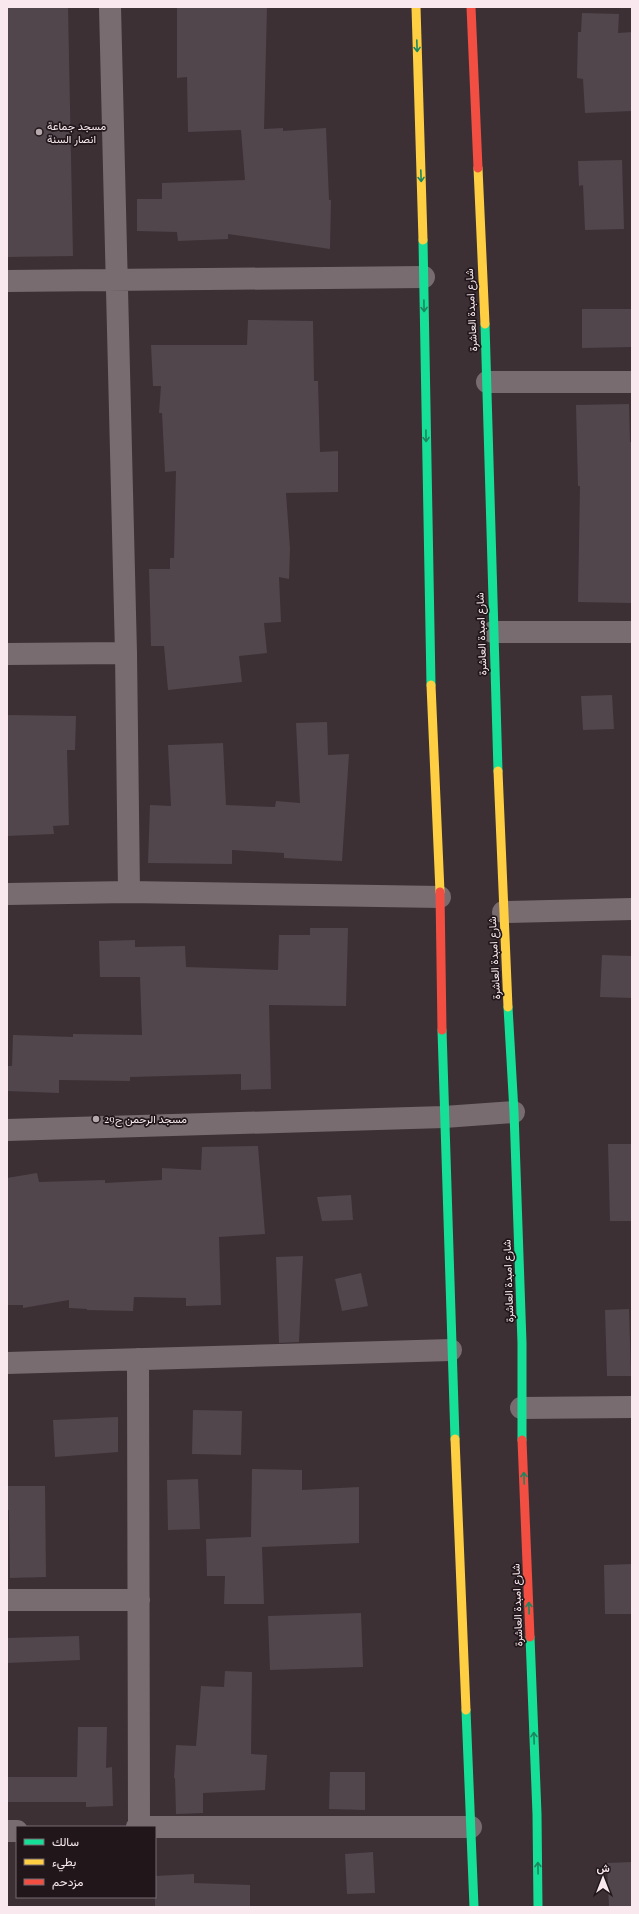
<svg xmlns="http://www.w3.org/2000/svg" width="639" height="1914" viewBox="0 0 639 1914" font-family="'Playfair Display',Vazirmatn,serif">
	<rect width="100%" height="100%" fill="#3c3035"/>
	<path fill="#51464b" d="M 7,7 L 68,7 L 73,256 L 7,257 Z
		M 177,7 L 267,7 L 264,129 L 283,128 L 283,131 L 326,128 L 329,200 L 331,200 L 330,249 L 228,234 L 228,239 L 178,241 L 177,232 L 137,231 L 137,199 L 162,199 L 162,183 L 245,180 L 241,130 L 188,132 L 187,77 L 177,78 Z
		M 582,13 L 619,14 L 618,33 L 632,32 L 632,111 L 585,113 L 583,79 L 577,78 L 578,32 L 581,32 Z
		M 622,160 L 624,229 L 585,230 L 583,185 L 579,186 L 578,161 Z
		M 582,309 L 632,309 L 632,347 L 582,348 Z
		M 248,320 L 313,321 L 314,381 L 318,381 L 320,452 L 338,451 L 338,492 L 286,493 L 290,549 L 289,579 L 279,577 L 281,622 L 264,623 L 267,653 L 239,656 L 242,682 L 168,690 L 164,646 L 151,646 L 149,569 L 170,569 L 170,558 L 174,558 L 176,471 L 165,472 L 162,413 L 159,413 L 161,386 L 153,386 L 151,345 L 247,345 Z
		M 629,404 L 630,442 L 632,442 L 631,603 L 578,602 L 580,486 L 578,486 L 576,405 Z
		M 612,695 L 614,729 L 583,730 L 581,696 Z
		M 7,715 L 76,716 L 75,750 L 67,750 L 69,825 L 53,826 L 54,834 L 7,836 Z
		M 327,722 L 328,755 L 349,754 L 342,861 L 284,858 L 284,853 L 232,850 L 232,864 L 148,863 L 150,805 L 171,806 L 168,745 L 223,743 L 226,805 L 275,807 L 276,801 L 300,803 L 296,723 Z
		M 310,928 L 348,928 L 346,1006 L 269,1005 L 271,1089 L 241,1090 L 241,1074 L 130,1077 L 130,1081 L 59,1080 L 59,1093 L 7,1091 L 7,1066 L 12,1066 L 13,1035 L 73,1037 L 73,1034 L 142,1035 L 140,977 L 100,977 L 99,941 L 135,940 L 135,947 L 185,946 L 186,967 L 278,970 L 279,935 L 310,935 Z
		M 602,955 L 632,956 L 632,998 L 600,997 Z
		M 608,1144 L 632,1144 L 632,1221 L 610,1221 Z
		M 258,1146 L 265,1234 L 219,1237 L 221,1305 L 186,1306 L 186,1298 L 134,1297 L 133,1311 L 87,1310 L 87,1309 L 69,1308 L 69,1300 L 23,1308 L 23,1305 L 7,1305 L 7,1178 L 37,1173 L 39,1182 L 105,1180 L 105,1183 L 162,1180 L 162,1168 L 201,1170 L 202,1147 Z
		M 351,1195 L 353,1220 L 322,1221 L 317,1197 Z
		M 303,1256 L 299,1342 L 279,1343 L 276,1257 Z
		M 361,1273 L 368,1306 L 342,1311 L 335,1279 Z
		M 629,1309 L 631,1376 L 607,1376 L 605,1310 Z
		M 193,1410 L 242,1411 L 241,1455 L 192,1454 Z
		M 118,1417 L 118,1452 L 55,1457 L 53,1420 Z
		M 252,1469 L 302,1470 L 302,1490 L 359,1487 L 359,1543 L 262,1547 L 264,1604 L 224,1604 L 225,1576 L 207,1576 L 206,1539 L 251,1537 Z
		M 198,1479 L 200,1529 L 168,1530 L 167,1480 Z
		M 7,1486 L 45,1486 L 46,1577 L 10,1578 L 9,1510 L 7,1510 Z
		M 632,1564 L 632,1614 L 605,1614 L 604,1565 Z
		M 361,1613 L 363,1667 L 270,1670 L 268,1616 Z
		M 79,1636 L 80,1660 L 7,1663 L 7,1638 Z
		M 225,1671 L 252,1672 L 251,1754 L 267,1755 L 265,1790 L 203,1793 L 203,1813 L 176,1814 L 175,1778 L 174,1778 L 176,1745 L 196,1746 L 201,1686 L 224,1687 Z
		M 78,1727 L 107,1727 L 106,1768 L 112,1767 L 113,1806 L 86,1807 L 86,1802 L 7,1802 L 7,1777 L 77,1777 Z
		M 330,1772 L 365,1772 L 365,1810 L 329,1809 Z
		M 373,1852 L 375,1893 L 347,1894 L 345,1854 Z
		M 632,1862 L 632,1907 L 609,1907 L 607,1863 Z
		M 194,1874 L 194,1883 L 250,1885 L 250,1907 L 155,1907 L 155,1876 Z"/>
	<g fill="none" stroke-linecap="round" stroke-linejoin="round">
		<path stroke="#786c71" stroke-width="22" d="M 110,7 L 126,653 L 129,892
			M 7,281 L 424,277
			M 487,382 L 632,382
			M 493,632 L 632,632
			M 7,654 L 126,653
			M 7,894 L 129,892 L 440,897
			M 503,912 L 632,909
			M 7,1130 L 444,1117 L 514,1112
			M 138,1359 L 139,1827
			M 7,1363 L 451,1350
			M 521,1408 L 632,1407
			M 7,1600 L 139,1600
			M 137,1827 L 471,1827
			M 7,1831 L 17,1831"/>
		<path stroke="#16e098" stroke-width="9" d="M 423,240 L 431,685
			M 485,324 L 498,771
			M 508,1007 L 514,1112 L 522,1343 L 522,1440
			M 442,1030 L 455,1439
			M 530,1637 L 537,1814 L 538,1907
			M 466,1710 L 474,1907"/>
		<path stroke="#ffcf43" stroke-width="9" d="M 416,7 L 423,240
			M 478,168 L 485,324
			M 431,685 L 440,892
			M 498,771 L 508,1007
			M 455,1439 L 466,1710"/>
		<path stroke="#f24e42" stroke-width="9" d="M 471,7 L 478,168
			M 440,892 L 442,1030
			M 522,1440 L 530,1637"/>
	</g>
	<defs><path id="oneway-shaft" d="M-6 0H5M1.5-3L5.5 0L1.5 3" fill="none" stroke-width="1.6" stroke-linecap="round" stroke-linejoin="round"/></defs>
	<g stroke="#1b8660">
		<use href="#oneway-shaft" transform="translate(417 46) rotate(88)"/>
		<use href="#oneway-shaft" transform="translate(421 176) rotate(88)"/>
		<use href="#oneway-shaft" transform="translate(424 306) rotate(89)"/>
		<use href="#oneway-shaft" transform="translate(426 436) rotate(89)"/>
		<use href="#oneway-shaft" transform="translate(524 1478) rotate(-92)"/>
		<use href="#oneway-shaft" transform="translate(529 1608) rotate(-92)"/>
		<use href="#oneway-shaft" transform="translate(534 1738) rotate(-92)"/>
		<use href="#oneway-shaft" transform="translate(538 1868) rotate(-91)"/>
	</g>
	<g fill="#b7a8ae" stroke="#21171b" stroke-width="1.5">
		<circle cx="39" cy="132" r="4"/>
		<circle cx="96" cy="1119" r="4"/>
	</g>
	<g text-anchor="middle" stroke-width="3.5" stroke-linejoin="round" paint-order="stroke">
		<g font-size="11" fill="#f9e9ef" stroke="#21171b" text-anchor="start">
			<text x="47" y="130">مسجد جماعة<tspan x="47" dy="13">انصار السنة</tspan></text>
			<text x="104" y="1123">مسجد الرحمن ح29</text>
		</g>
		<g font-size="11" fill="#f9e9ef" stroke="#21171b">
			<text transform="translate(471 310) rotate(-93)" y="4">شارع امبدة العاشرة</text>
			<text transform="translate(481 634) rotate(-92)" y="4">شارع امبدة العاشرة</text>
			<text transform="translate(494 958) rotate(-93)" y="4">شارع امبدة العاشرة</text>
			<text transform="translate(508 1281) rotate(-92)" y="4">شارع امبدة العاشرة</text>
			<text transform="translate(517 1605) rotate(-92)" y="4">شارع امبدة العاشرة</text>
		</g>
	</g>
	<rect width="639" height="1914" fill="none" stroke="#f9e9ef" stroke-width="16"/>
	<rect x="16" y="1826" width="140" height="72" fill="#21171b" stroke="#776b70"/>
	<rect x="24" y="1839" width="20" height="6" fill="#16e098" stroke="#776b70"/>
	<text x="52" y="1846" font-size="12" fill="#f9e9ef">سالك</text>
	<rect x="24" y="1859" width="20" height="6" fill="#ffcf43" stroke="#776b70"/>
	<text x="52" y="1866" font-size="12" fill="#f9e9ef">بطيء</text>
	<rect x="24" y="1879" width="20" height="6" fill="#f24e42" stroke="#776b70"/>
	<text x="52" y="1886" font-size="12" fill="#f9e9ef">مزدحم</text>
	<g transform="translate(603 1878)" stroke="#21171b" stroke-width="3" paint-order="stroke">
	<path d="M0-3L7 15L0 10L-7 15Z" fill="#f9e9ef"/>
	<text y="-6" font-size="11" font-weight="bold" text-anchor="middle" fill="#f9e9ef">ش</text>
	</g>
</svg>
